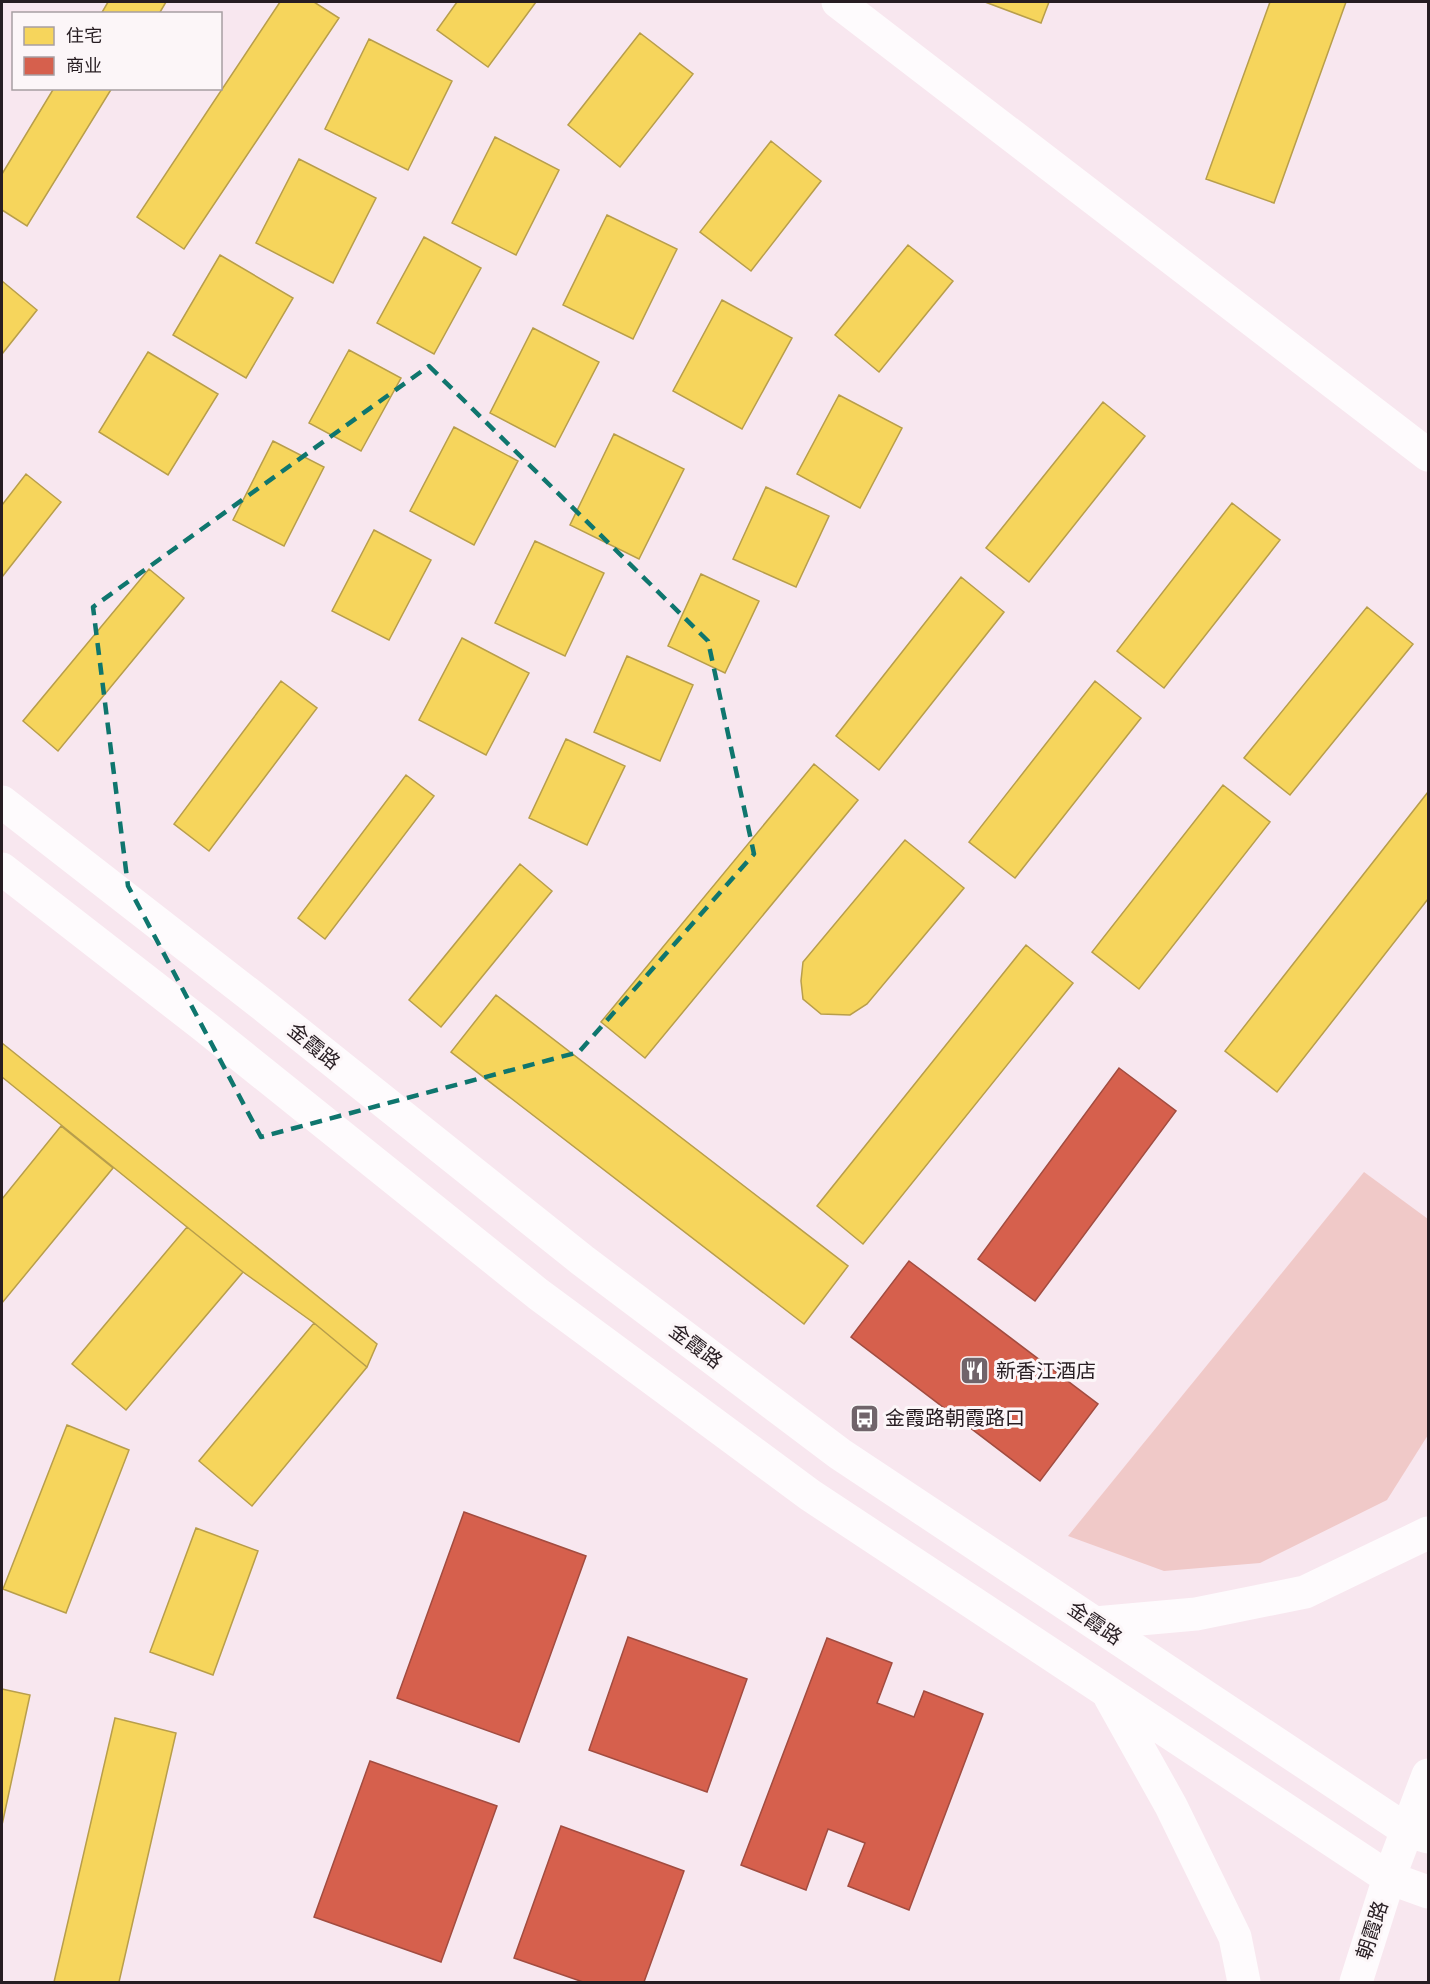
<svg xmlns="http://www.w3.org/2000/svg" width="1430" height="1984" viewBox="0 0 1430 1984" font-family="'Open Sans','Noto Sans SC',sans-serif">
	<rect width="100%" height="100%" fill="#f8e7ef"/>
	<path fill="#f0c9c8" d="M 1364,1172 L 1428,1219 L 1428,1435 L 1387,1500 L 1260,1563 L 1164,1571 L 1068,1536 Z"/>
	<path fill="#f6d55c" stroke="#b89e4b" stroke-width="1.5" d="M 108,2 L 166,2 L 159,14 L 101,14 Z
		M 280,2 L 314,2 L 339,18 L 184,249 L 137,217 Z
		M 457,2 L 536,2 L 488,67 L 437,30 Z
		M 985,2 L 1049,2 L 1041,23 Z
		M 1270,2 L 1346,2 L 1274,203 L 1206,179 Z
		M 640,33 L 693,74 L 620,167 L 568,125 Z
		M 369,39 L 452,81 L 408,170 L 325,129 Z
		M 54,88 L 112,88 L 27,226 L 2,210 L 2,174 Z
		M 495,137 L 559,170 L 516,255 L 452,223 Z
		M 771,141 L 821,181 L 751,271 L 700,232 Z
		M 299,159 L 376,198 L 333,283 L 256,243 Z
		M 607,215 L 677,249 L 633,339 L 563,305 Z
		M 424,237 L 481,268 L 434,354 L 377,323 Z
		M 908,245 L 953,281 L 879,372 L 835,335 Z
		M 220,255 L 293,298 L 246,378 L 173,335 Z
		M 2,281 L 37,310 L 2,354 Z
		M 722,300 L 792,338 L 742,429 L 673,391 Z
		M 533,328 L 599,362 L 555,447 L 490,413 Z
		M 349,350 L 401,378 L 361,451 L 309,423 Z
		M 148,352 L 218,394 L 168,475 L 99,432 Z
		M 839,395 L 902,428 L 860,508 L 797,474 Z
		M 1103,402 L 1145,436 L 1029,582 L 986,548 Z
		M 454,427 L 518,461 L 474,545 L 410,511 Z
		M 614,434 L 684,469 L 639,559 L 570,525 Z
		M 273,441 L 324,467 L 284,546 L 233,520 Z
		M 26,474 L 61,502 L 2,577 L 2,505 Z
		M 766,487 L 829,516 L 796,587 L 733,559 Z
		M 1232,503 L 1280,540 L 1164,688 L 1117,651 Z
		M 374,530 L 431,560 L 389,640 L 332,611 Z
		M 535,541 L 604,573 L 565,656 L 495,623 Z
		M 149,569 L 184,598 L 58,751 L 23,721 Z
		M 701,574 L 759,601 L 725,673 L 668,646 Z
		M 961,577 L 1004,612 L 879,770 L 836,736 Z
		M 1367,607 L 1413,644 L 1290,795 L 1244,758 Z
		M 462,638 L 529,673 L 486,755 L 419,720 Z
		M 627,656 L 693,685 L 660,761 L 594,732 Z
		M 281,681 L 317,708 L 209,851 L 174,824 Z
		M 1095,681 L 1141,718 L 1015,878 L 969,842 Z
		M 566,739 L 625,766 L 587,845 L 529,818 Z
		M 814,764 L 858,800 L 645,1058 L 601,1022 Z
		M 406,775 L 434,796 L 325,939 L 298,918 Z
		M 1223,785 L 1270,822 L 1139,989 L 1092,952 Z
		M 1428,792 L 1428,899 L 1277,1092 L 1225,1051 Z
		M 905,840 L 964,888 L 867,1004 L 850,1015 L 821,1014 L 803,999 L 801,981 L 803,962 Z
		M 520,864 L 552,891 L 441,1027 L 409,1000 Z
		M 1026,945 L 1073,983 L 863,1244 L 817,1206 Z
		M 496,995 L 848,1266 L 804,1324 L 451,1052 Z
		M 2,1043 L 377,1344 L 367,1367 L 314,1323 L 243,1272 L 187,1227 L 2,1077 Z
		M 61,1126 L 113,1168 L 2,1303 L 2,1199 Z
		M 187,1227 L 243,1272 L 126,1410 L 72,1364 Z
		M 314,1323 L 367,1367 L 252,1506 L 199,1461 Z
		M 67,1425 L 129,1450 L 66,1613 L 3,1589 Z
		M 196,1528 L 258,1551 L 213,1675 L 150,1652 Z
		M 2,1689 L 30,1695 L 2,1825 Z
		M 115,1718 L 176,1733 L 119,1982 L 54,1982 Z"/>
	<path fill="#d6604d" stroke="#a24c40" stroke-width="1.5" d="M 1119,1068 L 1176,1111 L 1035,1301 L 978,1259 Z
		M 909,1261 L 1098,1404 L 1040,1481 L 851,1337 Z
		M 464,1512 L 586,1556 L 519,1742 L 397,1698 Z
		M 628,1637 L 747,1679 L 707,1792 L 589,1750 Z
		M 827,1638 L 892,1663 L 877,1703 L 914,1717 L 924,1691 L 983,1714 L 909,1910 L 848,1886 L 865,1843 L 828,1829 L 806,1890 L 741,1865 Z
		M 370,1761 L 497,1806 L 441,1962 L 314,1917 Z
		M 561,1826 L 684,1871 L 644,1982 L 583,1982 L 514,1958 Z"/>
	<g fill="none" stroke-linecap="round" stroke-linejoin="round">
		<path stroke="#fefbfd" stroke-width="33" d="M 838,2 L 1428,455"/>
		<path stroke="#fefbfd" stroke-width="33" d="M 2,802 L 263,1005 L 582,1260 L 840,1454 L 1408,1831 L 1428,1837
			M 2,869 L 204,1026 L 538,1294 L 810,1495 L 1389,1878 L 1428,1892
			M 1095,1623 L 1196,1614 L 1305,1592 L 1428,1533
			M 1110,1697 L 1171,1806 L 1235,1937 L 1244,1982
			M 1356,1982 L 1389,1878 L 1428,1775"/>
	</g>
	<path fill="none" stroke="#0f766e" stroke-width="4.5" stroke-dasharray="12 8" stroke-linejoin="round" d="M 429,366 L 708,641 L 754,854 L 579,1052 L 261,1137 L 128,886 L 93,607 Z"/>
	<defs>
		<symbol id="restaurant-square" viewBox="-11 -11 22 22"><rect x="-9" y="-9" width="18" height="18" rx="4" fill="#70646a" stroke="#fcf6f8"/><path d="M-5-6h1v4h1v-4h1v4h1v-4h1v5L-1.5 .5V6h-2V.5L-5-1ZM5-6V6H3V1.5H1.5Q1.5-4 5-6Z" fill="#fff"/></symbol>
		<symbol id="bus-square" viewBox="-11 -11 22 22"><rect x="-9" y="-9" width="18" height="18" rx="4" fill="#70646a" stroke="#fcf6f8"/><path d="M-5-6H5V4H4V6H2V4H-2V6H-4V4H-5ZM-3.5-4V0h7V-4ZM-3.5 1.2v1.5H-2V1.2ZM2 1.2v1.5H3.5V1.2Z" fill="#fff"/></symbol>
	</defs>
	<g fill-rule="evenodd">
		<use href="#restaurant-square" x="958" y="1354" width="33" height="33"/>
		<use href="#bus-square" x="848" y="1402" width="33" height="33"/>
	</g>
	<g text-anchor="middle" stroke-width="6" stroke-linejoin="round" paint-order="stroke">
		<g font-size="20" fill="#271d22" stroke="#fcf6f8">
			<text transform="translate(314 1046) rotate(39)" y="7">金霞路</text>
			<text transform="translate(696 1346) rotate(37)" y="7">金霞路</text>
			<text transform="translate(1095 1623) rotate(34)" y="7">金霞路</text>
			<text transform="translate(1372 1930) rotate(-72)" y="7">朝霞路</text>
		</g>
		<g font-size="20" fill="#271d22" stroke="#fcf6f8" text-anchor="start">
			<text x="996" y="1378">新香江酒店</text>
			<text x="885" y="1425">金霞路朝霞路口</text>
		</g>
	</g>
	<rect width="1430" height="1984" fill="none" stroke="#271d22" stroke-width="6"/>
	<rect x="12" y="12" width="210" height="78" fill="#fcf6f8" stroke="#a79fa2" stroke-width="1.5"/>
	<rect x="24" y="27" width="30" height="18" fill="#f6d55c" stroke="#a79fa2" stroke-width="1.5"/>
	<text x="66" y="42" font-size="18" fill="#271d22">住宅</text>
	<rect x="24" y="57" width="30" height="18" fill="#d6604d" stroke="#a79fa2" stroke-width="1.5"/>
	<text x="66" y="72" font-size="18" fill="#271d22">商业</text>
</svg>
